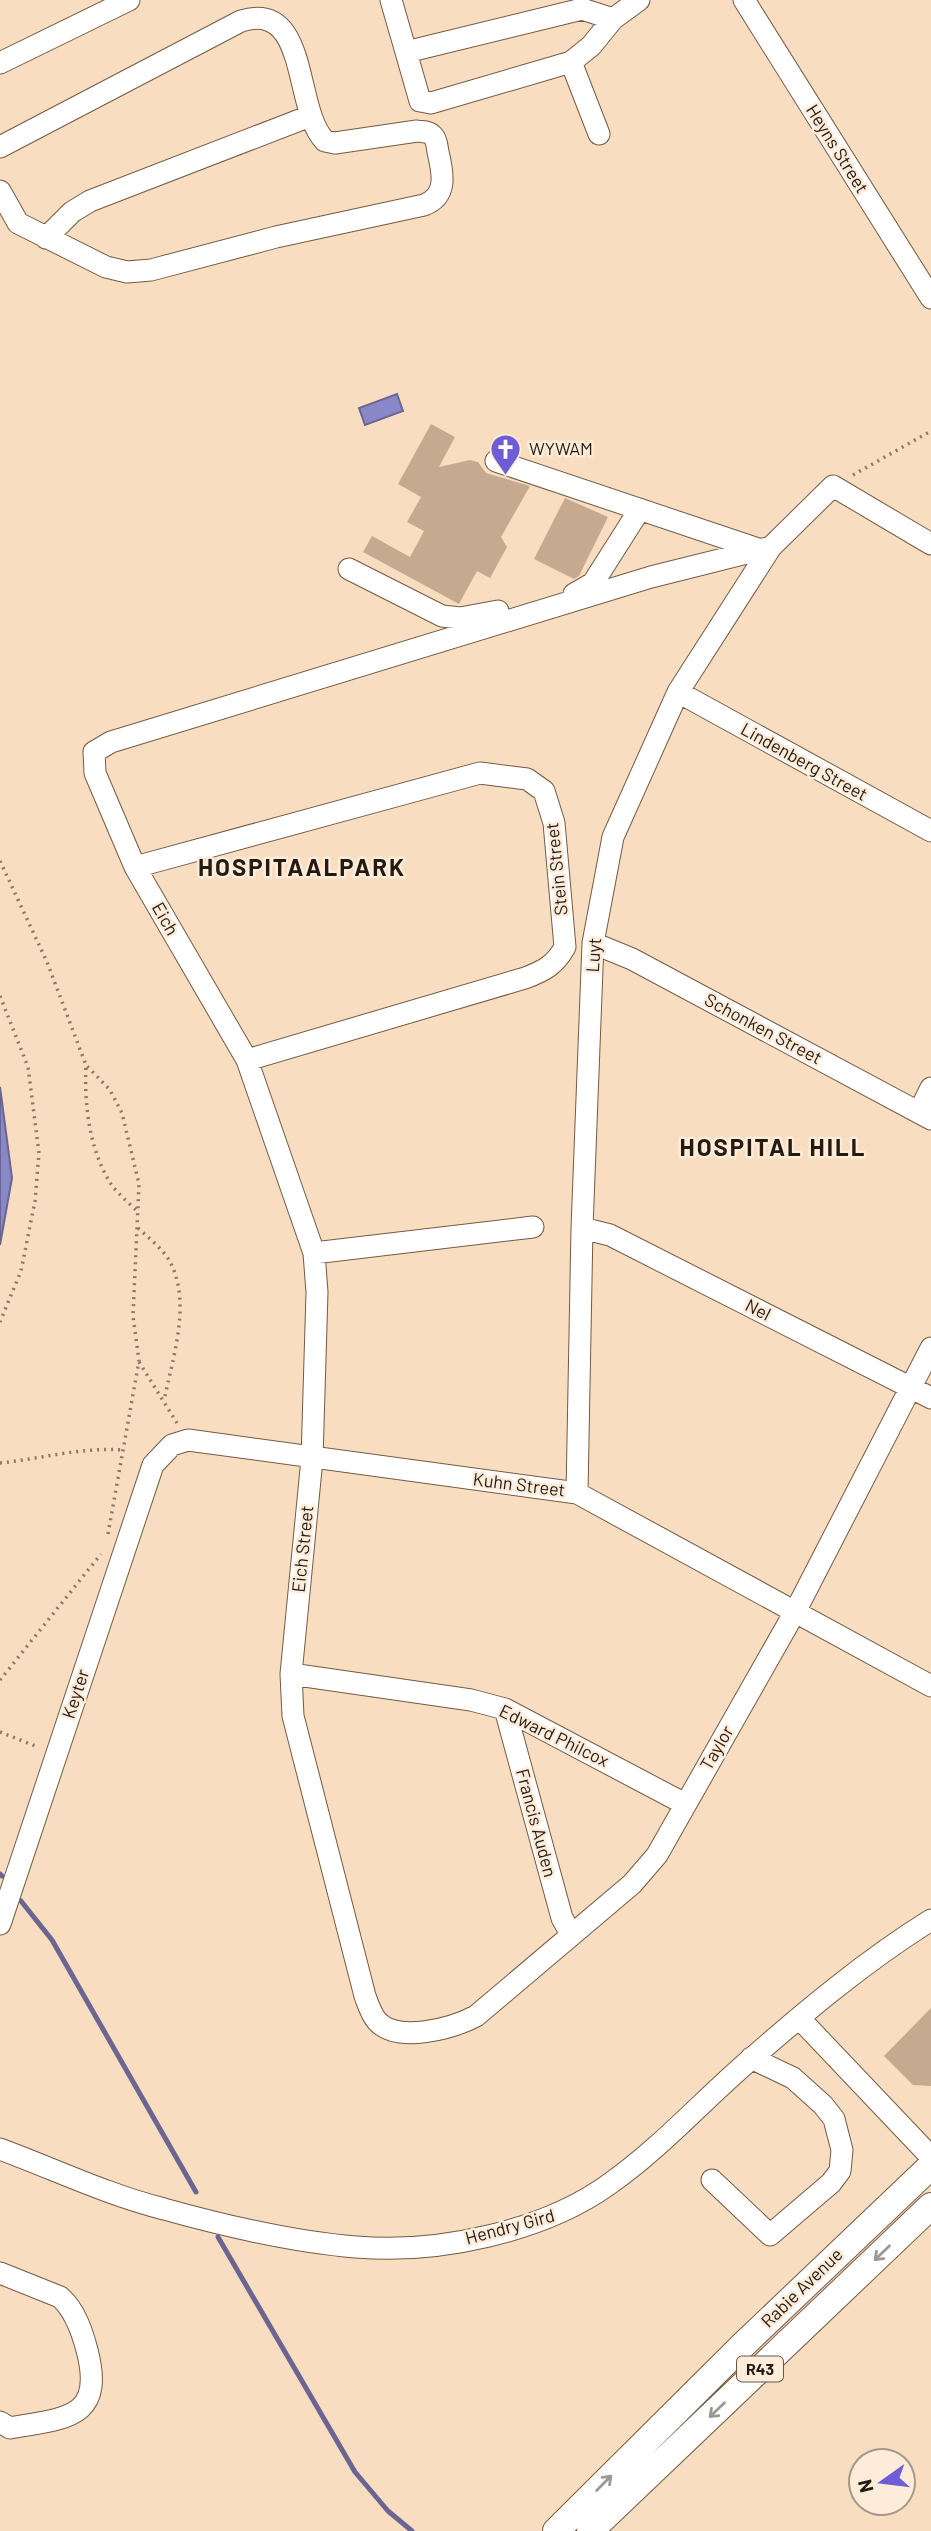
<svg xmlns="http://www.w3.org/2000/svg" width="931" height="2531" viewBox="0 0 931 2531" font-family="Barlow,sans-serif">
	<rect width="100%" height="100%" fill="#f9ddc1"/>
	<path fill="#8a87c8" stroke="#6b6691" stroke-width="2" d="M 397,394 L 403,411 L 365,425 L 359,408 Z
		M 0,1087 L 12,1178 L 0,1245 Z"/>
	<g fill="none" stroke-linecap="round" stroke-linejoin="round">
		<path stroke="#6b6691" stroke-width="5" d="M 0,1874 L 2,1876
			M 21,1901 L 52,1940 L 196,2192
			M 218,2237 L 355,2472 L 388,2511 L 412,2531"/>
	</g>
	<path fill="#c6aa90" d="M 431,424 L 455,437 L 439,467 L 470,460 L 478,462 L 486,473 L 530,486 L 501,537 L 507,547 L 490,578 L 477,571 L 459,604 L 363,552 L 372,536 L 410,557 L 424,531 L 407,522 L 421,497 L 398,484 Z
		M 565,498 L 608,517 L 579,576 L 574,579 L 534,559 Z
		M 931,2008 L 931,2086 L 913,2085 L 884,2056 Z"/>
	<g fill="none" stroke-linecap="round" stroke-linejoin="round">
		<defs>
			<path id="minor" d="M 391,0 L 406,52 L 582,9 L 613,19 L 639,0
				M 744,0 L 931,298
				M 406,52 L 420,101 L 431,103 L 571,62 L 591,46 L 613,19
				M 571,62 L 599,134
				M 0,63 L 129,0
				M 0,147 L 241,21 C 310,0 293,109 325,141 L 335,143 L 417,131 C 423,132 429,131 433,136 C 437,140 437,147 438,152 C 443,173 448,196 424,205 L 276,237 L 151,270 L 127,272 L 106,267 L 18,223 L 0,191
				M 46,238 L 72,212 L 90,201 L 310,116
				M 496,461 L 758,549
				M 771,547 L 651,577 L 111,742 L 94,752 L 95,773 L 135,867 L 247,1060 L 314,1253 L 317,1292 L 312,1459 L 291,1674 L 293,1716 L 365,1996 C 368,2004 371,2014 377,2021 C 398,2044 453,2028 476,2016 L 632,1884 L 657,1855 L 796,1610 L 931,1348
				M 349,569 L 442,616 L 460,618 L 498,611
				M 574,594 L 593,583 L 640,509
				M 678,692 L 931,831
				M 135,867 L 480,773 L 527,779 L 544,791 L 554,823 L 565,947 C 555,965 544,971 525,978 L 247,1060
				M 593,943 L 632,959 L 931,1119
				M 919,1112 L 931,1088
				M 582,1228 L 610,1235 L 931,1398
				M 314,1253 L 533,1227
				M 577,1493 L 582,1228 L 593,943 L 613,837 L 678,692 L 771,547 L 833,486 L 931,544
				M 291,1674 L 471,1700 L 505,1709 L 685,1804
				M 505,1709 L 562,1918 L 571,1934
				M 0,1924 L 153,1465 L 172,1445 L 188,1440 L 577,1493 L 931,1686
				M 800,2019 L 931,2157
				M 0,2149 C 54,2169 108,2195 164,2209 C 225,2226 293,2242 356,2247 C 437,2254 542,2232 608,2185 C 661,2148 703,2100 751,2059 C 808,2009 867,1960 931,1920
				M 712,2180 L 770,2235 L 831,2183 L 840,2171 L 842,2150 L 834,2119 L 823,2105 L 793,2078 L 751,2058
				M 0,2273 L 60,2297 C 75,2310 82,2331 87,2350 C 105,2419 66,2418 10,2428 L 0,2422"/>
			<path id="major" d="M 556,2531 L 744,2344 L 931,2166
				M 590,2531 L 931,2206"/>
		</defs>
		<use href="#minor" stroke="#735a42" stroke-width="23"/>
		<use href="#major" stroke="#735a42" stroke-width="28"/>
		<path stroke="#8b7865" stroke-width="3.5" stroke-dasharray="2 5" stroke-linecap="butt" d="M 853,475 L 931,431
			M 0,861 L 47,962 L 86,1065
			M 0,996 L 28,1067 L 39,1153 L 35,1201 L 21,1271 L 0,1322
			M 138,1228 C 151,1240 166,1251 173,1268 C 190,1309 172,1360 164,1401
			M 139,1362 L 177,1423
			M 0,1463 C 40,1459 81,1447 122,1450
			M 108,1534 L 139,1361 L 133,1316 L 139,1184 L 122,1113 L 110,1090 L 86,1065 C 84,1103 89,1150 111,1184 C 118,1194 129,1203 138,1212
			M 0,1680 L 101,1554
			M 0,1732 L 38,1747"/>
		<use href="#minor" stroke="#fff" stroke-width="21"/>
		<use href="#major" stroke="#fff" stroke-width="26"/>
	</g>
	<defs><path id="oneway-shaft" d="M-6 0H5M1.5-3L5.5 0L1.5 3" fill="none" stroke-width="1.6" stroke-linecap="round" stroke-linejoin="round" transform="scale(1.75)"/></defs>
	<g stroke="#9c9893">
		<use href="#oneway-shaft" transform="translate(882 2253) rotate(136)"/>
		<use href="#oneway-shaft" transform="translate(717 2410) rotate(136)"/>
		<use href="#oneway-shaft" transform="translate(604 2483) rotate(-45)"/>
	</g>
	<defs>
		<symbol id="church-pin" viewBox="-11 -11 22 30"><path d="M0 17L-7.5 6A9.5 9.5 0 1 1 7.5 6Z" fill="#6e5dd7" stroke="#feecdb"/><path d="M-1.2-6h2.4v3.5h3.3v2.4h-3.3V6h-2.4V-.1h-3.3v-2.4h3.3Z" fill="#fff"/></symbol>
	</defs>
	<g fill-rule="evenodd">
		<use href="#church-pin" x="488" y="432" width="35" height="47"/>
	</g>
	<g text-anchor="middle" stroke-width="5" stroke-linejoin="round" paint-order="stroke">
		<rect fill="#feecdb" stroke="#65594d" stroke-width="2" x="737" y="2356.5" width="46" height="25" rx="5"/>
		<g font-size="16" font-weight="bold" fill="#241a10">
			<text x="760" y="2375">R43</text>
		</g>
		<g font-size="18" fill="#241a10" stroke="#feecdb">
			<text transform="translate(837 149) rotate(58)" y="6">Heyns Street</text>
			<text transform="translate(804 762) rotate(29)" y="6">Lindenberg Street</text>
			<text transform="translate(557 869) rotate(-96)" y="6">Stein Street</text>
			<text transform="translate(165 919) rotate(60)" y="6">Eich</text>
			<text transform="translate(594 955) rotate(-86)" y="6">Luyt</text>
			<text transform="translate(763 1029) rotate(28)" y="6">Schonken Street</text>
			<text transform="translate(758 1310) rotate(27)" y="6">Nel</text>
			<text transform="translate(519 1485) rotate(7)" y="6">Kuhn Street</text>
			<text transform="translate(303 1549) rotate(-84)" y="6">Eich Street</text>
			<text transform="translate(76 1694) rotate(-72)" y="6">Keyter</text>
			<text transform="translate(554 1736) rotate(26)" y="6">Edward Philcox</text>
			<text transform="translate(717 1748) rotate(-60)" y="6">Taylor</text>
			<text transform="translate(536 1823) rotate(75)" y="6">Francis Auden</text>
			<text transform="translate(510 2227) rotate(-15)" y="6">Hendry Gird</text>
			<text transform="translate(802 2288) rotate(-44)" y="6">Rabie Avenue</text>
		</g>
		<g font-size="18" fill="#241a10" stroke="#feecdb" text-anchor="start">
			<text x="529" y="455">WYWAM</text>
		</g>
		<g font-size="24" font-weight="bold" letter-spacing="2" fill="#241a10" stroke="#feecdb">
			<text x="302" y="876">HOSPITAALPARK</text>
			<text x="773" y="1156">HOSPITAL HILL</text>
		</g>
	</g>
	<g transform="translate(882 2482) rotate(256)"><circle r="33" fill="#feecdb" stroke="#a7988a" stroke-width="2"/>
	<path d="M0-5L12 26L0 18L-12 26Z" fill="#6e5dd7"/>
	<text y="-10" font-size="19" font-weight="bold" text-anchor="middle" fill="#241a10">N</text>
	</g>
</svg>
